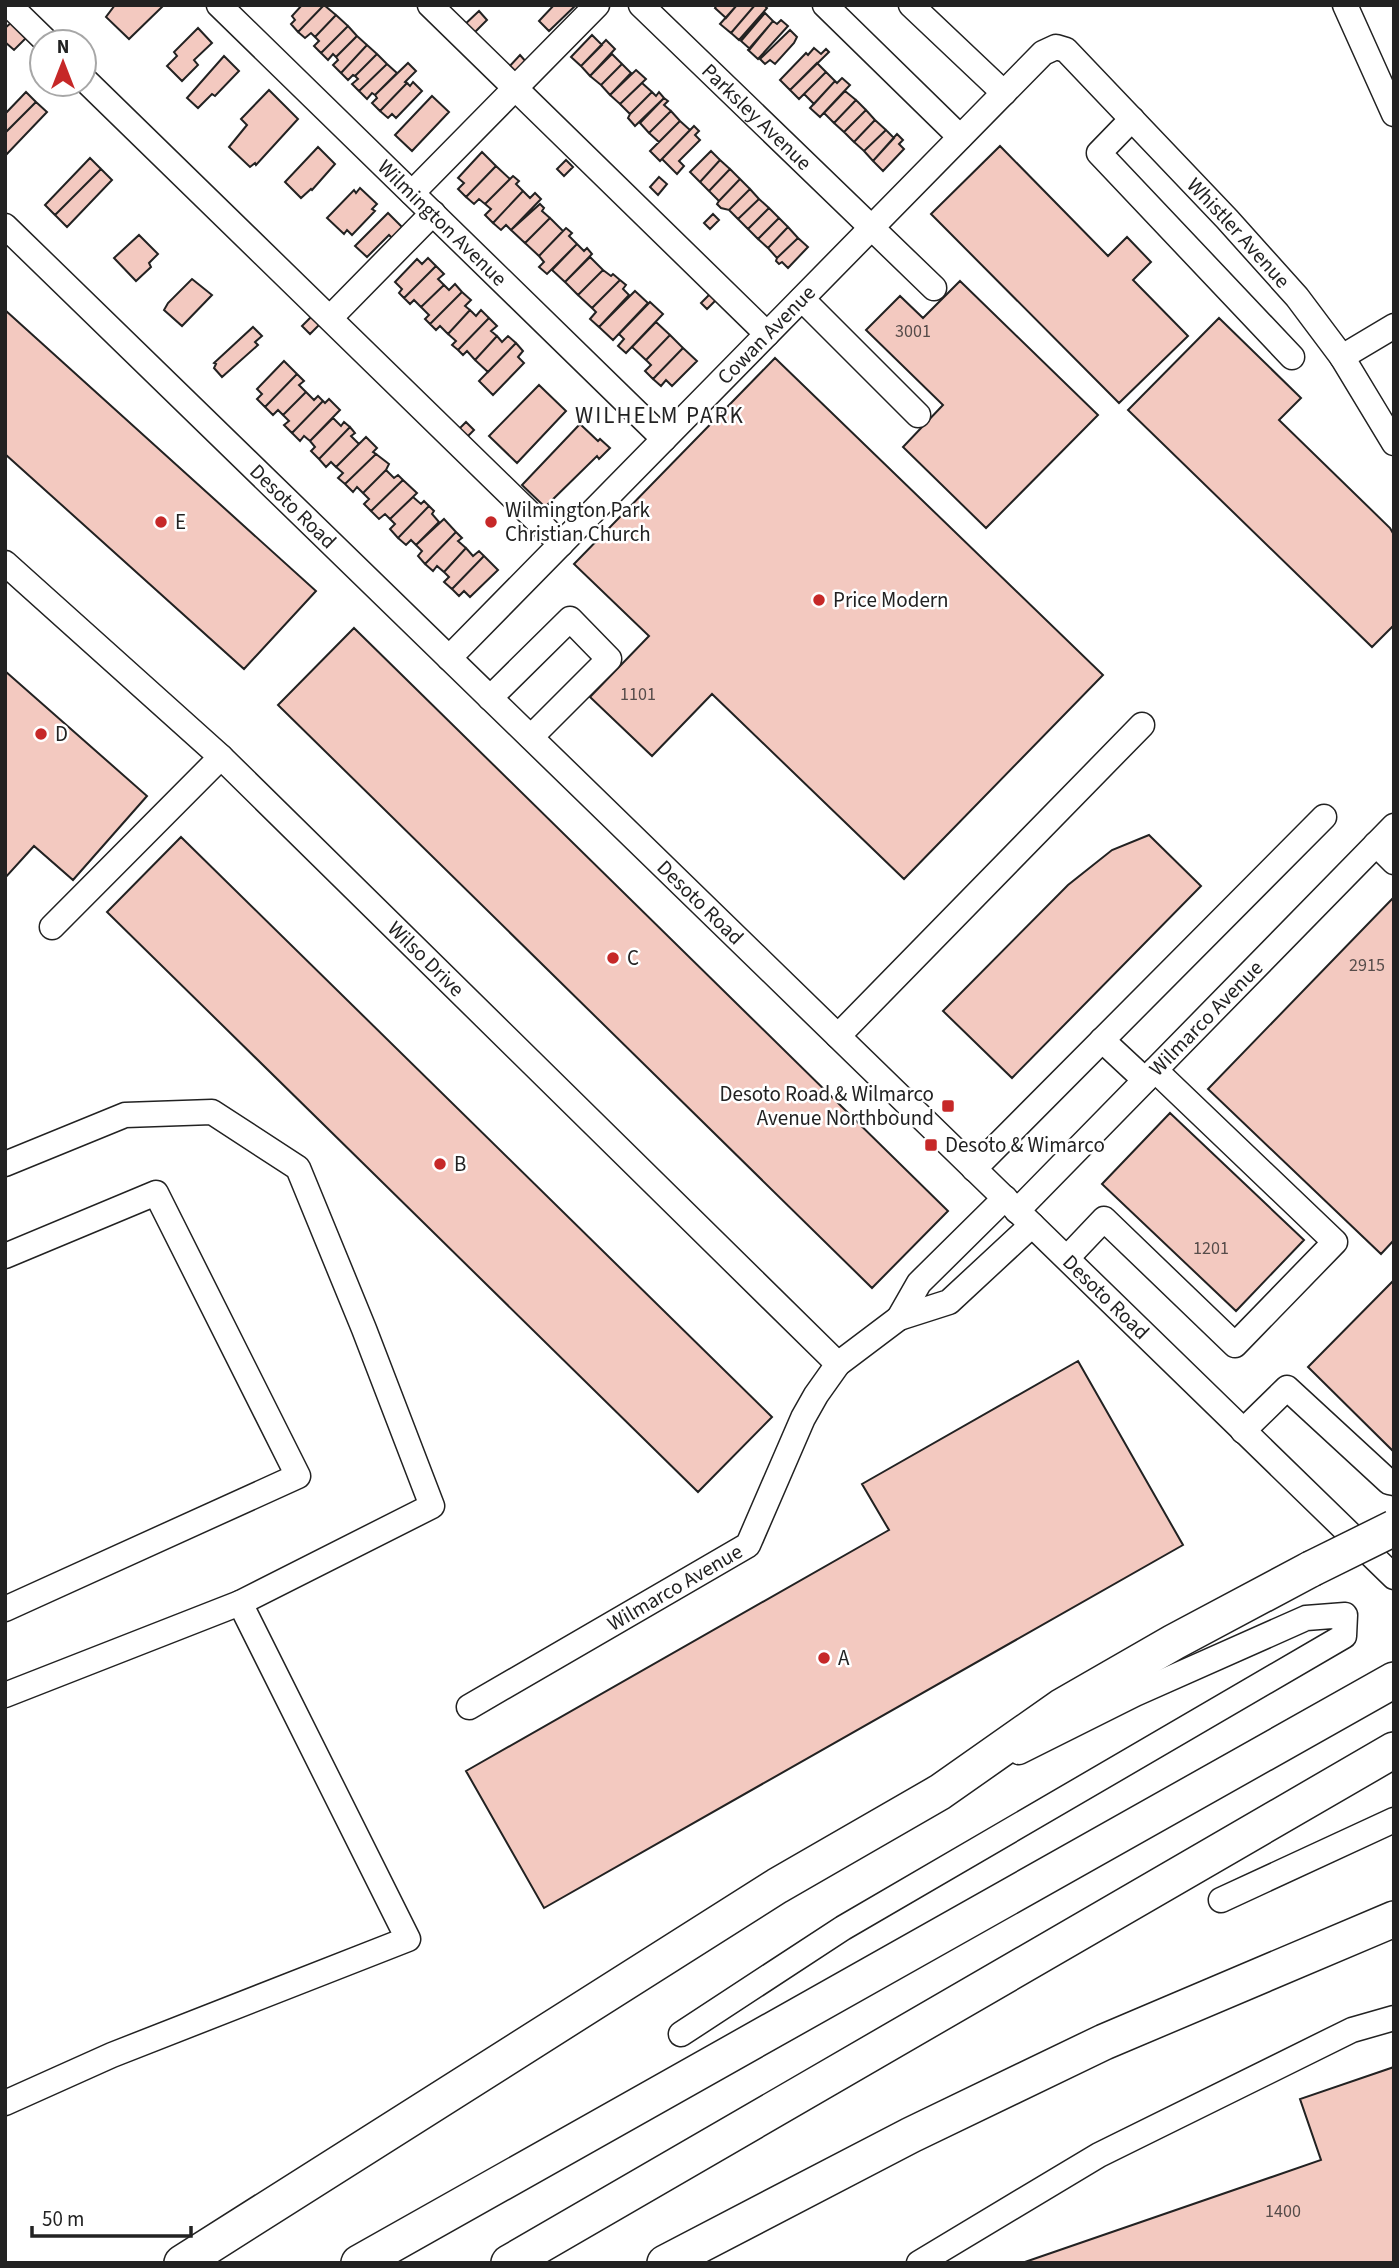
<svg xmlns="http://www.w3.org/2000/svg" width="1399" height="2268" viewBox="0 0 1399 2268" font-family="'Source Sans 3',sans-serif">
	<rect width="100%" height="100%" fill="#fff"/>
	<path fill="#f3c9c0" stroke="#222" stroke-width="2" d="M 115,5 L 164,5 L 129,39 L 106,17 Z
		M 302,5 L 324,5 L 298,32 L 291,24 L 295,20 L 292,16 Z
		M 324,5 L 336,15 L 315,37 L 311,33 L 305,38 L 298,32 Z
		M 554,5 L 576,5 L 549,31 L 539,21 Z
		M 717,5 L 737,5 L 726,18 L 715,8 Z
		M 737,5 L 755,5 L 731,33 L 720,24 Z
		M 755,5 L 764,5 L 767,8 L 739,40 L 731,33 Z
		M 479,11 L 487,20 L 471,36 L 462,27 Z
		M 765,13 L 773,21 L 750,49 L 741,41 Z
		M 336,15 L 348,26 L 321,53 L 314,46 L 319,41 L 315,37 Z
		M 781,20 L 788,26 L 758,59 L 748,50 L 773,21 L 777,24 Z
		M 12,22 L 27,37 L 14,50 L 5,42 L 5,28 Z
		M 348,26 L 357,36 L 336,57 L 333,54 L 328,60 L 321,53 Z
		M 198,28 L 212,43 L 194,60 L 198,65 L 182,81 L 167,66 L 177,56 L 174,52 Z
		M 790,30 L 797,37 L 794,43 L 775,64 L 770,60 L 765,64 L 760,59 Z
		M 592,35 L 602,45 L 581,66 L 571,57 Z
		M 357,36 L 367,45 L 341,73 L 333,65 L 338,60 L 336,57 Z
		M 606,40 L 615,49 L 590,76 L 581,66 Z
		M 367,45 L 377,54 L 355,76 L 353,75 L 348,80 L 341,73 Z
		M 814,48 L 821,54 L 826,49 L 829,52 L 790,90 L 780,80 L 806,53 L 808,55 Z
		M 377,54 L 387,64 L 359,91 L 352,84 L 358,79 L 355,76 Z
		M 612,54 L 622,64 L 601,85 L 590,76 Z
		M 520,55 L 528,64 L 515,77 L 507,69 Z
		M 224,56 L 239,71 L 215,96 L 212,94 L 198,108 L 187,98 Z
		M 408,63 L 416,71 L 405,82 L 407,83 L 380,111 L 372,103 L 377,98 L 375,95 Z
		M 817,63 L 826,72 L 799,99 L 790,90 Z
		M 387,64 L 397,73 L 375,95 L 372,93 L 367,99 L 359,91 Z
		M 622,64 L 631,73 L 610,95 L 601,85 Z
		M 636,70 L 646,79 L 620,104 L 610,95 Z
		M 826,72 L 835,81 L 814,104 L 804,94 Z
		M 842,78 L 850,85 L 820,117 L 810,108 L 835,81 L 837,83 Z
		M 413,82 L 422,91 L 396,118 L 392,114 L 388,118 L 380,111 L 407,83 L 410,86 Z
		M 642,83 L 652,92 L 630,114 L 620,104 Z
		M 269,90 L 298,119 L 256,165 L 255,163 L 250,167 L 229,147 L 247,125 L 241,119 Z
		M 845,91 L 856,100 L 834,123 L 824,113 Z
		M 26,92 L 36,102 L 5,133 L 5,114 Z
		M 652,92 L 656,96 L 659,92 L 664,98 L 635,126 L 628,118 L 630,114 Z
		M 432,96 L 449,112 L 412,151 L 395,135 Z
		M 664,98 L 668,101 L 664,105 L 671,111 L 649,133 L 640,123 Z
		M 856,100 L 866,110 L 844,132 L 834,123 Z
		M 36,102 L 47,112 L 5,156 L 5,133 Z
		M 866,110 L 875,120 L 854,142 L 844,132 Z
		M 671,111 L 680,121 L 659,142 L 649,133 Z
		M 875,120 L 886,130 L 864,151 L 854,142 Z
		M 680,121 L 690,130 L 660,161 L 650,151 Z
		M 694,126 L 699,131 L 695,135 L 700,140 L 679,161 L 684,166 L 677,174 L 662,159 Z
		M 886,130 L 894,138 L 873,161 L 864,151 Z
		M 897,134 L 903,140 L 899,144 L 904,149 L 883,171 L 873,161 Z
		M 1000,146 L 1108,256 L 1127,237 L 1151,262 L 1133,280 L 1188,336 L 1119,403 L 931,214 Z
		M 318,147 L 335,164 L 312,190 L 311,189 L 301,198 L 285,182 Z
		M 711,151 L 720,160 L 700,182 L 690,172 Z
		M 482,152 L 496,166 L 466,197 L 458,189 L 464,183 L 458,178 Z
		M 90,158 L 101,169 L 55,215 L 45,205 Z
		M 566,160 L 573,167 L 564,176 L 557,169 Z
		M 720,160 L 730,169 L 709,191 L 700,182 Z
		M 496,166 L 510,179 L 485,204 L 479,199 L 474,204 L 466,197 Z
		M 101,169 L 112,180 L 67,227 L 55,215 Z
		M 730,169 L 740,179 L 719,201 L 709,191 Z
		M 513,176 L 519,181 L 516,184 L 523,191 L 493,223 L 485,215 L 491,209 L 485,204 Z
		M 659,177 L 667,184 L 658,195 L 650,187 Z
		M 740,179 L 750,189 L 729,210 L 721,208 L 717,204 L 719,201 Z
		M 360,188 L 377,204 L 372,209 L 375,211 L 352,235 L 347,230 L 344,234 L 327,218 L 354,190 L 356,193 Z
		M 750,189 L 759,199 L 738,219 L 729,210 Z
		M 523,191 L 530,198 L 535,193 L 541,199 L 511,230 L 506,225 L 501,230 L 493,223 Z
		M 759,199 L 769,208 L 748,229 L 738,219 Z
		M 540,204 L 544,208 L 542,211 L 550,218 L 525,243 L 511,230 Z
		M 769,208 L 779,218 L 758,239 L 748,229 Z
		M 388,213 L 403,228 L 392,238 L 389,235 L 367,257 L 355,246 Z
		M 713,214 L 719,220 L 710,229 L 704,223 Z
		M 550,218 L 563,231 L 539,256 L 525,243 Z
		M 779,218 L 788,227 L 768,248 L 758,239 Z
		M 788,227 L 798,238 L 777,258 L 768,248 Z
		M 566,228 L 572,233 L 569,236 L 577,244 L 547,274 L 539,267 L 544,262 L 539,256 Z
		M 139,235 L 158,254 L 149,263 L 151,267 L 136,281 L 114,258 Z
		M 798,238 L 808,247 L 788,268 L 782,262 L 779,264 L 776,261 L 777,258 Z
		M 577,244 L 584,251 L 587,248 L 592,254 L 565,282 L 552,270 Z
		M 590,257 L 603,270 L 578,295 L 565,282 Z
		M 428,258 L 436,266 L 404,298 L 399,293 L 402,289 L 395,282 L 417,259 L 422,264 Z
		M 436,266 L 444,274 L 438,279 L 444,285 L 421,307 L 414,300 L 410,304 L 404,298 Z
		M 603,270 L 611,276 L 613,274 L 620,280 L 592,308 L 578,295 Z
		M 192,279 L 212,295 L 182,326 L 164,310 L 168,303 Z
		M 620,280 L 626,285 L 623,289 L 629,295 L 599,327 L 590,319 L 596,312 L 592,308 Z
		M 960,281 L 1098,415 L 986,528 L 903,447 L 943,405 L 866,330 L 900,296 L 923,318 Z
		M 455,284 L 462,292 L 430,324 L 425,319 L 429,315 L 421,307 L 444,285 L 449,290 Z
		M 635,291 L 648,303 L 613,340 L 599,327 Z
		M 462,292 L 471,300 L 465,306 L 470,310 L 448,334 L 440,326 L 436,330 L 430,324 Z
		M 710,294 L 716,300 L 707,309 L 701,303 Z
		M 650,302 L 663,314 L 626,353 L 618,346 L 624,339 L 619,334 Z
		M 5,310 L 316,591 L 244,669 L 5,454 Z
		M 470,310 L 476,316 L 481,310 L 489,318 L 458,350 L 452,345 L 456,341 L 448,334 Z
		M 313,315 L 321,323 L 310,334 L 302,326 Z
		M 489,318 L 497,326 L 491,331 L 497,336 L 475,360 L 467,351 L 463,355 L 458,350 Z
		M 1219,318 L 1301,398 L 1279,420 L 1390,528 L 1394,535 L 1394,625 L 1372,647 L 1128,410 Z
		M 656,322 L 670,335 L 646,360 L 632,347 Z
		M 253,327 L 262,336 L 255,342 L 258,345 L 222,377 L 214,368 L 216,364 L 214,363 Z
		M 670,335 L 683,348 L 653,379 L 645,371 L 651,365 L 646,360 Z
		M 497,336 L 502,342 L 508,336 L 516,343 L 488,372 L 475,360 Z
		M 516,343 L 523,351 L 518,357 L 524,363 L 493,395 L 479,381 Z
		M 683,348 L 697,361 L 672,386 L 666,380 L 661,386 L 653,379 Z
		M 775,358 L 1103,675 L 904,879 L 712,694 L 652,756 L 590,697 L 649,636 L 574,564 Z
		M 284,361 L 297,374 L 265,407 L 257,399 L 262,394 L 257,389 Z
		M 297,374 L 304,381 L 299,385 L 306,392 L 283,415 L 278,410 L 273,415 L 265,407 Z
		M 539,385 L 566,411 L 517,463 L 489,436 Z
		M 306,392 L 314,400 L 318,396 L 323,401 L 292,433 L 284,425 L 289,421 L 283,415 Z
		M 329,399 L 340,410 L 310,441 L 304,436 L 300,441 L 292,433 L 323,401 L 325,403 Z
		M 333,418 L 341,426 L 344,422 L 350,427 L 319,459 L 311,451 L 315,447 L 310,441 Z
		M 466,422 L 474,430 L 466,438 L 458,430 Z
		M 580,424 L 598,441 L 600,439 L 610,448 L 599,459 L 597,456 L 545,507 L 522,485 Z
		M 350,427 L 355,433 L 351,436 L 359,444 L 336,467 L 331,462 L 326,467 L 319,459 Z
		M 366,437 L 377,448 L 373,452 L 376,454 L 345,484 L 338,478 L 343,473 L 336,467 Z
		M 376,454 L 389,464 L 386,470 L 363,493 L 357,487 L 353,492 L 345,484 Z
		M 386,470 L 394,478 L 398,475 L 403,480 L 371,511 L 364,504 L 369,499 L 363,493 Z
		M 403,480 L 417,493 L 390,519 L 385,514 L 379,519 L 371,511 Z
		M 413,497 L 421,504 L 424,501 L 429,506 L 398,538 L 390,529 L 395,524 L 390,519 Z
		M 429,506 L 434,511 L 432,514 L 439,522 L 416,545 L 411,540 L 406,545 L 398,538 Z
		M 444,519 L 456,532 L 425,564 L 418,556 L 422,551 L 416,545 Z
		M 456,532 L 462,538 L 458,541 L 466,548 L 444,572 L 437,566 L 433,571 L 425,564 Z
		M 466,548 L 473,556 L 479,551 L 484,556 L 452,589 L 444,582 L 449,577 L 444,572 Z
		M 484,556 L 498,570 L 470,597 L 464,591 L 459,596 L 452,589 Z
		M 354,628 L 948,1211 L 872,1288 L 278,705 Z
		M 5,671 L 147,796 L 73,880 L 34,846 L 5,878 Z
		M 1149,835 L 1201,886 L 1012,1078 L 943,1011 L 1068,885 L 1112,850 Z
		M 181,837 L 772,1417 L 698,1492 L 107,912 Z
		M 1394,897 L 1394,1240 L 1381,1254 L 1208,1089 Z
		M 1170,1113 L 1304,1240 L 1236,1311 L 1102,1184 Z
		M 1394,1280 L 1394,1452 L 1308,1367 Z
		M 1078,1361 L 1183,1545 L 544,1908 L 466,1771 L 889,1530 L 862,1484 Z
		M 1394,2067 L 1394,2263 L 1022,2263 L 1321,2160 L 1300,2099 Z"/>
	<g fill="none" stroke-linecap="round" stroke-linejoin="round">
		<defs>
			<g id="minor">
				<path d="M 9,5 L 47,42"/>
				<path id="s1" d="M 219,5 L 664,439"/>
				<path d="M 430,5 L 767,334"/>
				<path id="s2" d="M 641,5 L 934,288"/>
				<path d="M 825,5 L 960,137"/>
				<path d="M 911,5 L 1004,93"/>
				<path d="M 1345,5 L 1394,114"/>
				<path d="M 84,79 L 561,544"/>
				<path d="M 1132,119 L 1099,153 L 1292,357"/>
				<path d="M 412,193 L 597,5"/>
				<path id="s3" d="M 5,226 L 1394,1577"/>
				<path d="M 802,299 L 918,415"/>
				<path d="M 330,318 L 433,213"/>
				<path d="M 1342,357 L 1394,326"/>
				<path id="s4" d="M 5,563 L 221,757 L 838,1364"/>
				<path id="s5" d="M 449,658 L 1043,53 L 1056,47 L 1066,50 L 1227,219 L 1297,297 L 1342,357 L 1394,443"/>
				<path d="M 490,698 L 570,619 L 609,659 L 531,737"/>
				<path d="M 1376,844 L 1394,862"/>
				<path d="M 52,927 L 221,757"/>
				<path d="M 838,1036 L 1142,725"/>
				<path d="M 1102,1040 L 1145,1080"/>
				<path d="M 5,1164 L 125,1115 L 212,1112 L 298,1168 L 364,1329 L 432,1506 L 240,1603 L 408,1939 L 112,2055 L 5,2103"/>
				<path d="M 974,1169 L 1324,817"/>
				<path id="s6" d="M 1017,1211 L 1394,826"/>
				<path d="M 5,1256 L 156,1193 L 298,1476 L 5,1609"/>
				<path d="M 1067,1258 L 1104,1219 L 1235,1345 L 1335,1242 L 1155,1070"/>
				<path d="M 899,1318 L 919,1283 L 1005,1198"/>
				<path d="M 1243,1431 L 1287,1388 L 1389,1482 L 1394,1483"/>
				<path d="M 5,1695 L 240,1603"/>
				<path id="s7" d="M 469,1707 L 748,1545 L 803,1418 L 816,1395 L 838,1364 L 899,1318 L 949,1302 L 1032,1225"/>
				<path d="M 1221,1900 L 1394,1820"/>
				<path d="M 681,2034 L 843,1928 L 1344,1636 L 1345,1615 L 1306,1618 L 1135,1694 L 1019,1752"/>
				<path d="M 919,2263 L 1099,2155 L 1352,2030 L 1394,2018"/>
			</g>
			<path id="highway" d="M 182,2263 L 777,1886 L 940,1792 L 1061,1707 L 1174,1642 L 1311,1569
				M 359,2263 L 1394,1680
				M 509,2263 L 1394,1750
				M 665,2263 L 911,2135 L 1104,2042 L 1394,1919"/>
		</defs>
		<use href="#minor" stroke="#222" stroke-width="27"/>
		<use href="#highway" stroke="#222" stroke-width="38"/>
		<use href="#minor" stroke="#fff" stroke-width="24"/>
		<use href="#highway" stroke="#fff" stroke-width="35"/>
		<defs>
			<path id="highway-bridge" d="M 1311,1569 L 1394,1528"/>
		</defs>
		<use href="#highway-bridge" stroke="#222" stroke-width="38" stroke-linecap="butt"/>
		<use href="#highway-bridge" stroke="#fff" stroke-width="35"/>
	</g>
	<g fill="#c62828" stroke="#fff" stroke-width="2.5">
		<circle cx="161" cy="522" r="7"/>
		<circle cx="491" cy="522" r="7"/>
		<circle cx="819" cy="600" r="7"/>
		<circle cx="41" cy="734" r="7"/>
		<circle cx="613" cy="958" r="7"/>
		<rect x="941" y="1099" width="14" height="14" rx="3.5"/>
		<rect x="924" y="1138" width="14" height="14" rx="3.5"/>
		<circle cx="440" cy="1164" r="7"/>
		<circle cx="824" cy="1658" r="7"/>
	</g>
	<g text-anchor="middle" stroke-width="5" stroke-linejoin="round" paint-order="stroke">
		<g font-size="18" fill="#564c4a">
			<text x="913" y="337">3001</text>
			<text x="638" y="700">1101</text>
			<text x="1367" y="971">2915</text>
			<text x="1211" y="1254">1201</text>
			<text x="1283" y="2217">1400</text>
		</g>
		<g font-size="21" fill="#222" stroke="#fff">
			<text dy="7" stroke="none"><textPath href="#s2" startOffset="161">Parksley Avenue</textPath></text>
			<text dy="7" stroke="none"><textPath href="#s1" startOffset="312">Wilmington Avenue</textPath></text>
			<text dy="7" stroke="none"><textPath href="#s5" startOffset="1124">Whistler Avenue</textPath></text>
			<text dy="7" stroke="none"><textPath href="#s5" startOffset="453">Cowan Avenue</textPath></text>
			<text dy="7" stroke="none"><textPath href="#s3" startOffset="402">Desoto Road</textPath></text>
			<text dy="7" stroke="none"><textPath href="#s3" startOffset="970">Desoto Road</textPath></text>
			<text dy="7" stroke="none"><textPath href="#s4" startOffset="578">Wilso Drive</textPath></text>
			<text dy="7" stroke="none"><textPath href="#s6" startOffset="270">Wilmarco Avenue</textPath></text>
			<text dy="7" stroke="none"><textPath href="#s3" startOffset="1536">Desoto Road</textPath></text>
			<text dy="7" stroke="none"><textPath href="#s7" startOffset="238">Wilmarco Avenue</textPath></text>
		</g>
		<g font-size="21" fill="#222" stroke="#fff" text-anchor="start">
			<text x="505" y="517">Wilmington Park<tspan x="505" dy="24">Christian Church</tspan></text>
			<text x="175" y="529">E</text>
			<text x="833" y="607">Price Modern</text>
			<text x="55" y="741">D</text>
			<text x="627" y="965">C</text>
			<text x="934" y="1101" text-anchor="end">Desoto Road &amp; Wilmarco<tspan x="934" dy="24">Avenue Northbound</tspan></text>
			<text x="945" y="1152">Desoto &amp; Wimarco</text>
			<text x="454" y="1171">B</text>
			<text x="838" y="1665">A</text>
		</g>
		<g font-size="23" letter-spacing="2" fill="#222" stroke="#fff">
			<text x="660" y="423">WILHELM PARK</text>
		</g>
	</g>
	<rect width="1399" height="2268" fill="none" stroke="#222222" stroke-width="14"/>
	<g transform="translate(63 63)"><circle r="33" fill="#ffffff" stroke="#a7a7a7" stroke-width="2"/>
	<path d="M0-5L12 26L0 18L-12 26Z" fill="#c62828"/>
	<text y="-10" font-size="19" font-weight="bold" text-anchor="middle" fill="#222222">N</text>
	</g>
	<path d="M32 2226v10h159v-10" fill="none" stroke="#222222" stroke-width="3.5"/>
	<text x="42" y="2226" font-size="21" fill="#222222" stroke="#ffffff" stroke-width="5" paint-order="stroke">50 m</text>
</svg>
